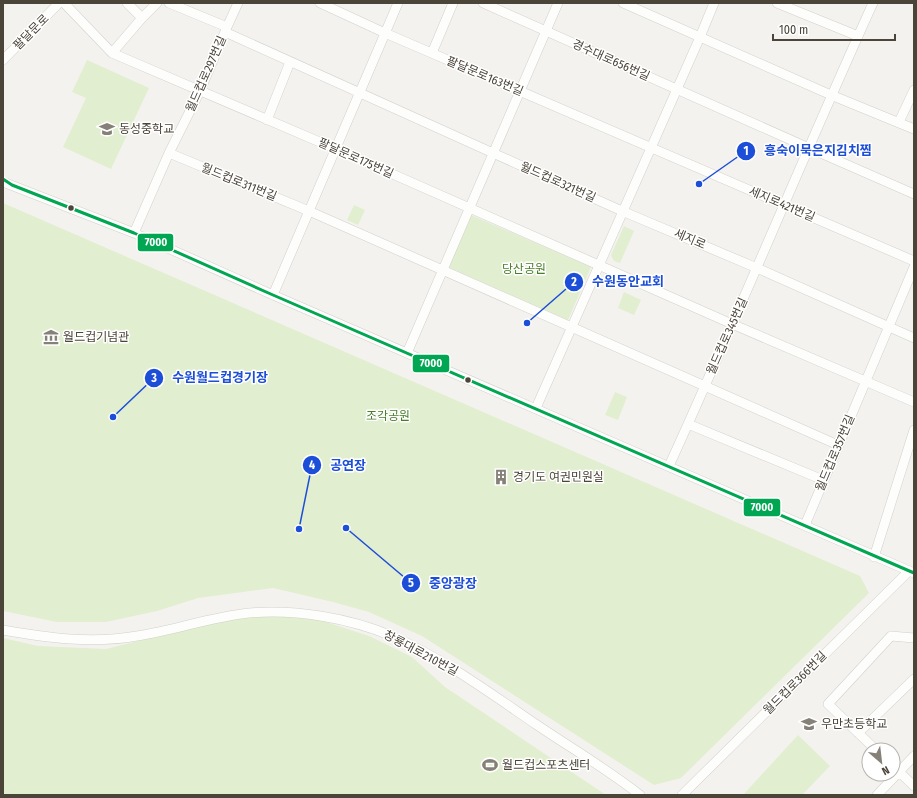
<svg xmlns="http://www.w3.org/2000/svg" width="917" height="798" viewBox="0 0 917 798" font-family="'Fira Sans Condensed','Noto Sans KR',sans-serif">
	<rect width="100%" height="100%" fill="#f4f2ee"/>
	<path fill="#e1eecf" d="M 87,60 L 149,88 L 111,169 L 63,147 L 86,98 L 72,92 Z
		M 3,203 L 860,576 L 869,593 L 681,778 L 654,785 L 422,636 L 369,612 L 333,602 L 273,588 L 198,598 L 157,611 L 106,622 L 57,622 L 3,611 Z
		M 354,205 L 365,210 L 358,225 L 347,220 Z
		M 471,215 L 591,267 L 568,320 L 448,267 Z
		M 624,226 L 634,231 L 620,263 L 614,261 L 611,255 Z
		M 624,292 L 641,300 L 634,315 L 618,308 Z
		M 615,392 L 627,397 L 618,420 L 605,415 Z
		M 260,615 L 295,615 L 323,621 L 369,636 L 412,657 L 445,687 L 606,795 L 3,795 L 3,638 L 38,646 L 106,649 L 218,621 Z
		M 798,735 L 830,766 L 802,795 L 743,795 Z"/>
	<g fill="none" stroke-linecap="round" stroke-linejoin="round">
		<defs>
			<path id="minor" d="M 64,3 L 112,53 L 336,149 L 732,324 L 914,402
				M 127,3 L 142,18
				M 169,3 L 227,27
				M 320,3 L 385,33 L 914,261
				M 483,3 L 809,148 L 914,194
				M 623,3 L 831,95 L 914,129
				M 777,3 L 858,36
				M 225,32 L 493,153 L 622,211 L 757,268 L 914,338
				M 112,53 L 142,18 L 157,3
				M 432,53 L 453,3
				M 3,60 L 59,3
				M 267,120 L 290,62
				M 899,122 L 914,90
				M 169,153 L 309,211 L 838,445
				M 3,182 L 134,233 L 273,295 L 914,573
				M 134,233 L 169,153 L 200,91 L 227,27 L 238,3
				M 273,295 L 398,3
				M 407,353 L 558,3
				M 536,408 L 700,37 L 714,3
				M 688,424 L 823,480
				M 669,466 C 739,313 803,157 873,3
				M 805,525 L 914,267
				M 874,557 L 914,430
				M 3,630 C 48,638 92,644 137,636 C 175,630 211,617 249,613 C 296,609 349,618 392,636 C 444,659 490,693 537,725 C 571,748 607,769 640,795
				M 858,733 L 914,679
				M 876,750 L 828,704 L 891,636 L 914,638
				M 893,766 L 914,786
				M 682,795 L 909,571
				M 877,795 L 914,756"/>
		</defs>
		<use href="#minor" stroke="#d2d0cb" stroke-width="10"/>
		<use href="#minor" stroke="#fdfdfc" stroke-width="9"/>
		<defs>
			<path id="bus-1" d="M 3,179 L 12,185 L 134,233 L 273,295 L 914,573"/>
		</defs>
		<use href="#bus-1" stroke="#fff" stroke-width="6"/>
		<use href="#bus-1" stroke="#00a651" stroke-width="3"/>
	</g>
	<defs>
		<symbol id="school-bare" viewBox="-9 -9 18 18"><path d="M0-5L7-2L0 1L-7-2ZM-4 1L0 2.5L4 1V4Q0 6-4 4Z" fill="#868178" stroke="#fff" stroke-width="2.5" paint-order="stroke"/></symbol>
		<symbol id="museum-bare" viewBox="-9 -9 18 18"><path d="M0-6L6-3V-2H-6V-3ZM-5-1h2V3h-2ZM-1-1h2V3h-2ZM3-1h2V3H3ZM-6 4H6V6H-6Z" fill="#868178" stroke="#fff" stroke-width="2.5" paint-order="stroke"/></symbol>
		<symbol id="building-bare" viewBox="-9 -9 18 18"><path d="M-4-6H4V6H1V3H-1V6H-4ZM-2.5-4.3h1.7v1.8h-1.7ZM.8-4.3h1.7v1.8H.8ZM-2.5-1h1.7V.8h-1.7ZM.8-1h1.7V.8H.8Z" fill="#868178" stroke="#fff" stroke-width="2.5" paint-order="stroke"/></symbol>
		<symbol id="stadium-bare" viewBox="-9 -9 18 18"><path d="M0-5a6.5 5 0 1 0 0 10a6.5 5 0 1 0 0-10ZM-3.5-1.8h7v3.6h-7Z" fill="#868178" stroke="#fff" stroke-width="2.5" paint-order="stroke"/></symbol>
	</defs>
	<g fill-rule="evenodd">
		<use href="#school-bare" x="96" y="118" width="22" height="22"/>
		<use href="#museum-bare" x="40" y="326" width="22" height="22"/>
		<use href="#building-bare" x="490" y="466" width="22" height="22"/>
		<use href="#school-bare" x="798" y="713" width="22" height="22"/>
		<use href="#stadium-bare" x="479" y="754" width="22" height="22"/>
	</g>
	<g fill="#4b4439" stroke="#fff" stroke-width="1.5">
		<circle cx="71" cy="208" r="3.5"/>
		<circle cx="468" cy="380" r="3.5"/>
	</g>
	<g text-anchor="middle" stroke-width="3" stroke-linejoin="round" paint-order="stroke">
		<g font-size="12" fill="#4b4439" stroke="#fff">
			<text transform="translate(31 32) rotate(-45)" y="4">팔달문로</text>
			<text transform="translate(611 60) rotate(24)" y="4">경수대로656번길</text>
			<text transform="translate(206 74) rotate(-66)" y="4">월드컵로297번길</text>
			<text transform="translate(485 76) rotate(23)" y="4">팔달문로163번길</text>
			<text transform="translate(356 158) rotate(24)" y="4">팔달문로175번길</text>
			<text transform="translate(239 182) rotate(22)" y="4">월드컵로311번길</text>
			<text transform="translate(558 182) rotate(24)" y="4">월드컵로321번길</text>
			<text transform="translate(782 204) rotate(23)" y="4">세지로421번길</text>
			<text transform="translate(690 239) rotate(23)" y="4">세지로</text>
			<text transform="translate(727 336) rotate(-66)" y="4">월드컵로345번길</text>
			<text transform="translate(835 453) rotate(-67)" y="4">월드컵로357번길</text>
			<text transform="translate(421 653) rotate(28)" y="4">창룡대로210번길</text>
			<text transform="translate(795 683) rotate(-45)" y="4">월드컵로366번길</text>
		</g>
		<g font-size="12" fill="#4b4439" stroke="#fff" text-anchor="start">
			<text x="119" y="133">동성중학교</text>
			<text x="63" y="341">월드컵기념관</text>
			<text x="513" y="481">경기도 여권민원실</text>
			<text x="821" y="728">우만초등학교</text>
			<text x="502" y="769">월드컵스포츠센터</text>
		</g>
		<g font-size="12" fill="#4a7f2a" stroke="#fff">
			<text x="524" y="273">당산공원</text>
			<text x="388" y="420">조각공원</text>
		</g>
	</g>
	<path fill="none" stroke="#1d4ed8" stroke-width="1.5" d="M699 184L746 151M527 323L574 282M113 417L154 378M299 529L312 465M346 528L411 583"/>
	<g fill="#1d4ed8" stroke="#fff" stroke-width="1.5">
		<circle cx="699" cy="184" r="4"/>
		<circle cx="527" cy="323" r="4"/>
		<circle cx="113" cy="417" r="4"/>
		<circle cx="299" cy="529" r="4"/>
		<circle cx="346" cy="528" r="4"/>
		<circle cx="746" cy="151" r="10"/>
		<circle cx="574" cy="282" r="10"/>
		<circle cx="154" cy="378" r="10"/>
		<circle cx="312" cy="465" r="10"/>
		<circle cx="411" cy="583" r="10"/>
	</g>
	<g font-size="12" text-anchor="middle" font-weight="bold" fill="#fff">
		<text x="746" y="155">1</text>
		<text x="574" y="286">2</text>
		<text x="154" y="382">3</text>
		<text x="312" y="469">4</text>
		<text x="411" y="587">5</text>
	</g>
	<g font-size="13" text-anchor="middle" font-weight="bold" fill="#1d4ed8" stroke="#fff" stroke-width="3" stroke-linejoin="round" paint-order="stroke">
		<text x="818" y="155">흥숙이묵은지김치찜</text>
		<text x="628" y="286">수원동안교회</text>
		<text x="220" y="382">수원월드컵경기장</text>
		<text x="348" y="470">공연장</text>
		<text x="453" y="588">중앙광장</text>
	</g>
	<g stroke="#fff" stroke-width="1.5">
		<rect x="137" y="233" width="37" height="19" rx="4" fill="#00a651"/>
		<rect x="412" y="354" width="38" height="19" rx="4" fill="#00a651"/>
		<rect x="743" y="498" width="38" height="19" rx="4" fill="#00a651"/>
	</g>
	<g font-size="11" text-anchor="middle" font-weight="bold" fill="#fff">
		<text x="156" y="246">7000</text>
		<text x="431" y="367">7000</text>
		<text x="762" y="511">7000</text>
	</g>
	<rect width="917" height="798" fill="none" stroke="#4b4439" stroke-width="8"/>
	<g transform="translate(881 762) rotate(152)"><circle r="19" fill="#ffffff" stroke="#b7b4b0"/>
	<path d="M0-3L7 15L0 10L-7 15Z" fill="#868178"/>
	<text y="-6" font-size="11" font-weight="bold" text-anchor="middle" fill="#4b4439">N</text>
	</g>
	<path d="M773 34v6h122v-6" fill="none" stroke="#4b4439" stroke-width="2"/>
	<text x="779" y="34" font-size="12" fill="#4b4439" stroke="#ffffff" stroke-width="3" paint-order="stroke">100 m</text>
</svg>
